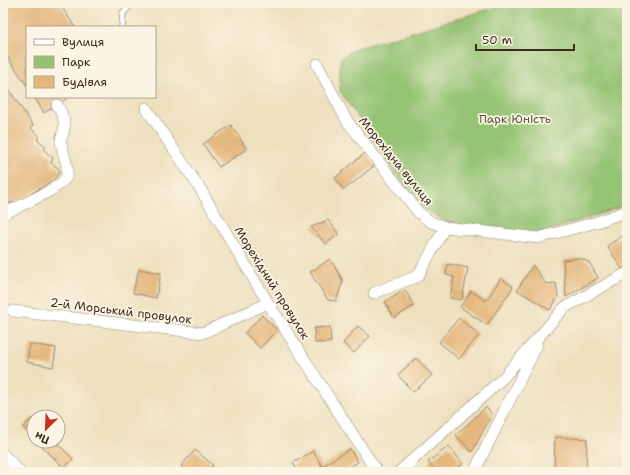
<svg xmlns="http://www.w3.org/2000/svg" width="630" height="475" viewBox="0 0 630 475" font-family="'Shantell Sans',sans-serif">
	<rect width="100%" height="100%" fill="#fcf5e5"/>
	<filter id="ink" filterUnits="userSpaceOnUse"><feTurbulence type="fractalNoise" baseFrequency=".025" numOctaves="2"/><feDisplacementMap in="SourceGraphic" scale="8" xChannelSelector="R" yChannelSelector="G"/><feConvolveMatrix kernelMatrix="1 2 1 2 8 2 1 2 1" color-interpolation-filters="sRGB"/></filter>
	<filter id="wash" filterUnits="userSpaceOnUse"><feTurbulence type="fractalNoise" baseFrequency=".012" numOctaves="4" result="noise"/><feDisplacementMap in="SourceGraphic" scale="16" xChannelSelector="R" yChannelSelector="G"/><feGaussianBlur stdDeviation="0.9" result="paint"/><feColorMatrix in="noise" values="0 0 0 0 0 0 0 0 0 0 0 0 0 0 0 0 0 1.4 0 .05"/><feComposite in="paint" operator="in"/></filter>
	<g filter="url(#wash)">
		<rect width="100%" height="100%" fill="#eee0be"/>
		<path fill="#94c373" stroke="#687648" d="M 510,3 L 627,3 L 627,205 L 538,234 L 451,224 L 419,206 L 340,91 L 340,59 L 354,49 Z"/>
		<g id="blocks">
			<path fill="#e4b77d" d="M 3,3 L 59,3 L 75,27 L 27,27 L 27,86 L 3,50 Z
				M 3,81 L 33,125 L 31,128 L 40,137 L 37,139 L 46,147 L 44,150 L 53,158 L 51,163 L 58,168 L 60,172 L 53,180 L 18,202 L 8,203 L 4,199 L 3,194 Z
				M 34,97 L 69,97 L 44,113 Z
				M 231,125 L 247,149 L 219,167 L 203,144 Z
				M 365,153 L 375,165 L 344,190 L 335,178 Z
				M 328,220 L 339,234 L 326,244 L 311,227 Z
				M 627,233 L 627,266 L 622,269 L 607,246 Z
				M 579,258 L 589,262 L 598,278 L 566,297 L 563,260 Z
				M 330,259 L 343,281 L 336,301 L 328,300 L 310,272 Z
				M 448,264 L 468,268 L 462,300 L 450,298 L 454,277 L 446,275 Z
				M 533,265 L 546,284 L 556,283 L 558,297 L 550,310 L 517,290 Z
				M 139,269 L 161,273 L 156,298 L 133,293 Z
				M 501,278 L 513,287 L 487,325 L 460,307 L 471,291 L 486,301 Z
				M 405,290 L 414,306 L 394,318 L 385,302 Z
				M 262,315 L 277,330 L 260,348 L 245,333 Z
				M 459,318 L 479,335 L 459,359 L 439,342 Z
				M 358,326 L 370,336 L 354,353 L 343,343 Z
				M 330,327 L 331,342 L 315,343 L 314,328 Z
				M 30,344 L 56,348 L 53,367 L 27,362 Z
				M 416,358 L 432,375 L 413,392 L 398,375 Z
				M 486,407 L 492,414 L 472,452 L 456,435 Z
				M 32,418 L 34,420 L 34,438 L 23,427 Z
				M 555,437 L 587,439 L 586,472 L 554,472 Z
				M 37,441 L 55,441 L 73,459 L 64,468 Z
				M 449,446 L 463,464 L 452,472 L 436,472 L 428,462 Z
				M 350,449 L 358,462 L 342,472 L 298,472 L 293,463 L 313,451 L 322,466 Z
				M 195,450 L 213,465 L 208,472 L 188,472 L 181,466 Z"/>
		</g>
	</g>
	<g filter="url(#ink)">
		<use href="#blocks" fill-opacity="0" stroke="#94856e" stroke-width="1"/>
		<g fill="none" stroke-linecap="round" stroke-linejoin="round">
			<defs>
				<path id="lane" d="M 122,27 L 123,13 L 132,3
					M 3,310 L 13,311"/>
				<path id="street" d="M 317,64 L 347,121 L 419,213 L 431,222 L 445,227 L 538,238 L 597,222 L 627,211
					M 146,108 L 199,187 L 268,303 L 377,472
					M 3,214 C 15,208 65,187 67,175 C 69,165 62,152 61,142 C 60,138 63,135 64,130 C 66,121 62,113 57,105
					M 374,293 L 418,276 L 445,227
					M 13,311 L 203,333 L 268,303
					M 3,454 L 20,472
					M 399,472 L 502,379 L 564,308 L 627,273
					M 474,472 L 537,345"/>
			</defs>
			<use href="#lane" stroke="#94856e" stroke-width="7"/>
			<use href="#street" stroke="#94856e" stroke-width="12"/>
			<use href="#lane" stroke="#fff" stroke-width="5.5"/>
			<use href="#street" stroke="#fff" stroke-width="11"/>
		</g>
	</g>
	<g text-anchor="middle" stroke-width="3.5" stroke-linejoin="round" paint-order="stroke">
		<g font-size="12" fill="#565838" stroke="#fcf5e5">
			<text x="515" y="123">Парк Юність</text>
		</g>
		<g font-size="12" fill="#3b2a1e" stroke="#fcf5e5">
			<text transform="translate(396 161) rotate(51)" y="4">Морехідна вулиця</text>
			<text transform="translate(272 283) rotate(58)" y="4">Морехідний провулок</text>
			<text transform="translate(121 311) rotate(7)" y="4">2-й Морський провулок</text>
		</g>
	</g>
	<rect width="630" height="475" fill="none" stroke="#fcf5e5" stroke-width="16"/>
	<rect x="26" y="26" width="130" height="72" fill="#fcf5e5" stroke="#afa495"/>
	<rect x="34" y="39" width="20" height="6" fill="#ffffff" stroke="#afa495"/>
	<text x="62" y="46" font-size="12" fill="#3b2a1e">Вулиця</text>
	<rect x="34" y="56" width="20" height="12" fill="#94c373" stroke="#afa495"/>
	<text x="62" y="66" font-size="12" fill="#3b2a1e">Парк</text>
	<rect x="34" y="76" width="20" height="12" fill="#e4b77d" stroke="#afa495"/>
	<text x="62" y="86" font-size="12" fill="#3b2a1e">Будівля</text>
	<g transform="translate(46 429) rotate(204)"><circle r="19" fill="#fcf5e5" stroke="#afa495"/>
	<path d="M0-3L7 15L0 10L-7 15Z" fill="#c8321e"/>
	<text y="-6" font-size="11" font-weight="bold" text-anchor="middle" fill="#3b2a1e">Пн</text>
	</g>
	<path d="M476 44v6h98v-6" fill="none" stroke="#3b2a1e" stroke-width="2"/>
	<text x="482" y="44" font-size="12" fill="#3b2a1e" stroke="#fcf5e5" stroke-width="3" paint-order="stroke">50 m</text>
</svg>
